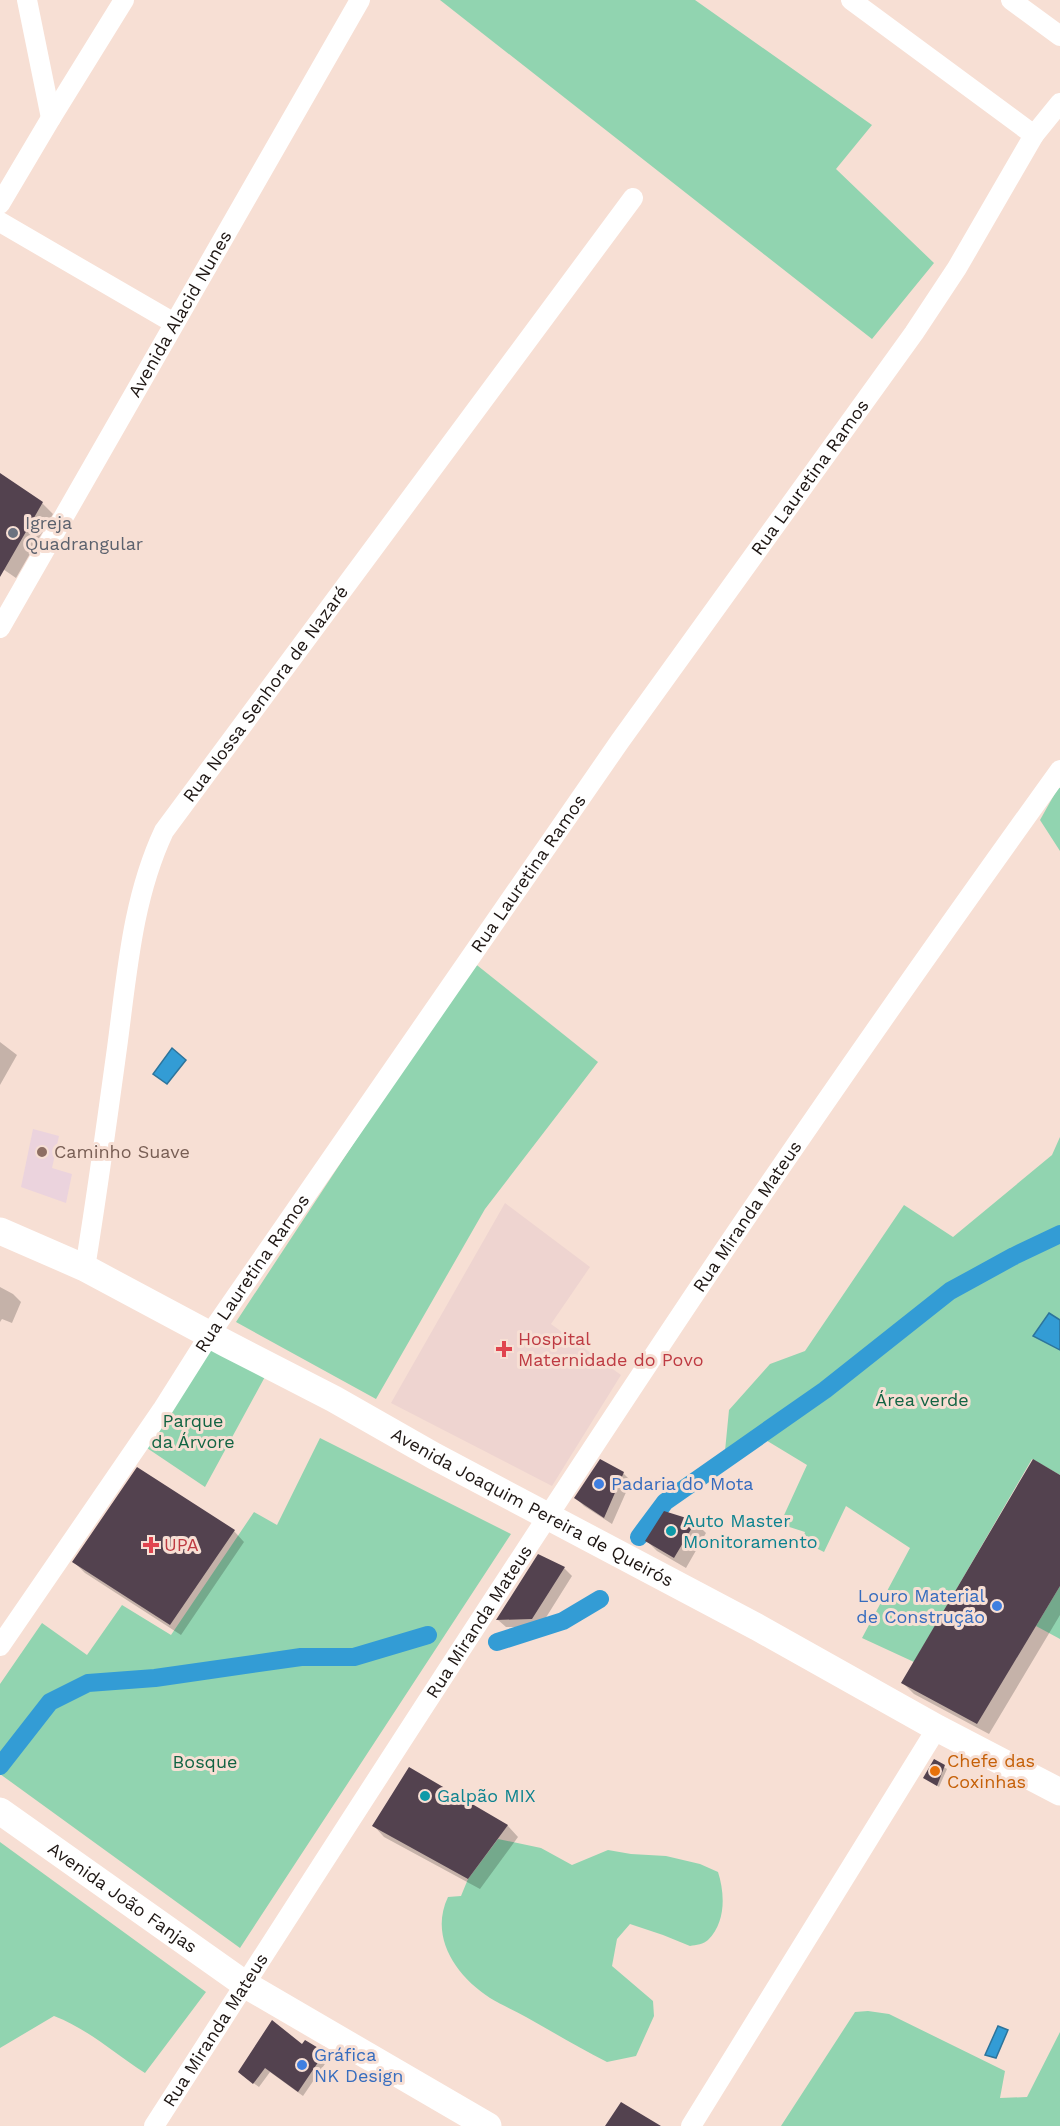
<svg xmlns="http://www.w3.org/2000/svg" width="1060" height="2126" viewBox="0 0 1060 2126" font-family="'Work Sans',sans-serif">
	<rect width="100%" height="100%" fill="#f7dfd4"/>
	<path fill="#ebd3dd" d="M 33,1129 L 59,1136 L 52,1168 L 72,1174 L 66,1203 L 21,1187 Z"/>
	<path fill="#eed4d0" d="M 505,1203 L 590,1267 L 551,1324 L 621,1375 L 552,1486 L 391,1403 Z"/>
	<path fill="#91d4b0" d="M 440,0 L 695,0 L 872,125 L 836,169 L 934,263 L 872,339 Z
		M 1058,788 L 1060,788 L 1060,851 L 1040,820 Z
		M 473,962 L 598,1062 L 485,1209 L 376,1399 L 236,1322 Z
		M 1060,1137 L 1060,1475 L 1032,1459 L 914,1662 L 862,1638 L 910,1548 L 846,1506 L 824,1552 L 802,1541 L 805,1532 L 780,1524 L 807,1465 L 756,1434 L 725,1451 L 729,1410 L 770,1364 L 805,1351 L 904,1205 L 953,1237 L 1052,1155 Z
		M 208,1341 L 267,1373 L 205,1487 L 141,1444 Z
		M 320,1438 L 511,1534 L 240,1948 L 0,1774 L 0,1684 L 42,1623 L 87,1655 L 122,1605 L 171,1635 L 254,1512 L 277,1525 Z
		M 1060,1586 L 1060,1639 L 1036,1626 Z
		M 498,1839 L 541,1848 L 572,1865 L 608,1850 L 631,1854 L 666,1856 L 700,1864 L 718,1872 C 725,1894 726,1922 708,1940 C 704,1944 696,1945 690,1946 L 663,1935 L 630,1924 L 617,1939 L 612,1966 L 653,2001 L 654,2016 L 636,2056 L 607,2062 C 579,2048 553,2032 526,2017 C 514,2010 501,2005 490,1998 C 456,1976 429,1937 448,1897 L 461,1896 L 468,1879 Z
		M 0,1842 L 206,1992 L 145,2073 C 114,2053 88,2029 54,2016 L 0,2048 Z
		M 868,2011 L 889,2014 L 1005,2071 L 1000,2098 L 1027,2097 L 1060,2032 L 1060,2126 L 781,2126 L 855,2012 Z"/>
	<path fill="#339cd5" stroke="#2d749b" stroke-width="1.5" d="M 172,1048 L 186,1060 L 167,1084 L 153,1074 Z
		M 1049,1313 L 1060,1320 L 1060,1350 L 1033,1336 Z
		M 998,2026 L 1008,2030 L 996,2058 L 985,2055 Z"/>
	<path fill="#0003" d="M 0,474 L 42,503 L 53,514 L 16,578 L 0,567 Z
		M 0,1042 L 17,1055 L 0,1085 Z
		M 0,1287 L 13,1294 L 21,1302 L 12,1323 L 2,1319 L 0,1322 Z
		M 623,1473 L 631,1481 L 612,1524 L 584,1506 L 576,1498 Z
		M 1060,1477 L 1060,1615 L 989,1734 L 914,1694 L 903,1683 Z
		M 664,1513 L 695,1522 L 706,1533 L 686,1568 L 657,1551 L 647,1541 Z
		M 234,1531 L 244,1542 L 181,1635 L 85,1573 L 74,1562 Z
		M 564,1568 L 572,1576 L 540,1627 L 506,1627 L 498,1620 Z
		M 934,1761 L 947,1769 L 939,1787 L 927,1779 Z
		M 410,1769 L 508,1826 L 518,1837 L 480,1889 L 384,1837 L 374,1826 Z
		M 303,2046 L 324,2053 L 329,2058 L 303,2096 L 270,2072 L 259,2087 L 245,2077 Z"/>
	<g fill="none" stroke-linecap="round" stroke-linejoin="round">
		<path stroke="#339cd5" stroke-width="18" d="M 639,1537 L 665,1502 L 825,1390 L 950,1291 L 1014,1256 L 1060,1234
			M 497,1642 L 563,1621 L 600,1599
			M 0,1766 L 50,1702 L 88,1683 L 155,1678 L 301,1657 L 354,1657 L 428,1635"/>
	</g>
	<path fill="#53424f" d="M 0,473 L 43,502 L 0,577 Z
		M 600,1459 L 624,1472 L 604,1518 L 574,1498 Z
		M 1033,1459 L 1060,1475 L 1060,1586 L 977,1724 L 901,1683 Z
		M 137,1467 L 235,1530 L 170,1625 L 72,1562 Z
		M 664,1511 L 696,1521 L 674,1558 L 645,1541 Z
		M 538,1554 L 565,1567 L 532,1619 L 496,1620 Z
		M 934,1759 L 945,1765 L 937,1786 L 923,1778 Z
		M 409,1767 L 508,1825 L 468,1879 L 372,1826 Z
		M 272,2020 L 302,2044 L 305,2040 L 325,2052 L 298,2092 L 265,2068 L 253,2084 L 238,2072 Z
		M 621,2102 L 661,2126 L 605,2126 Z"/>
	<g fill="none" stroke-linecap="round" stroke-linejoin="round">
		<g stroke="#fff" stroke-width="20">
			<path d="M 27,0 L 51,118"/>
			<path d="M 851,0 L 1034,135"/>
			<path d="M 1011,0 L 1060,36"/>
			<path d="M 0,204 L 51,118 L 124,0"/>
			<path d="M 0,222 L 174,323"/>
			<path id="s1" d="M 0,628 L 360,0"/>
			<path id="s2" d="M 85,1268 C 97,1195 107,1121 117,1048 C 127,974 132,899 164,831 L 633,198"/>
			<path id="s3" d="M 0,1646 L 162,1410 L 210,1334 L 620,741 L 914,333 L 957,268 L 1034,135 L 1060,103"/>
			<path id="s4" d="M 154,2126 C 331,1850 508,1574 690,1301 C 810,1122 934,945 1060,770"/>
			<path d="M 691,2126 L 937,1728"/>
		</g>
		<g stroke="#fff" stroke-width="27">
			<path id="s5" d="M 0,1231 L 85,1268 L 227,1344 L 334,1399 L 434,1456 L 757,1627 L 937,1728 L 1060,1792"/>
			<path id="s6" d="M 0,1811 L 246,1985 L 488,2126"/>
		</g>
	</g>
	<circle fill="#6b7280" stroke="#f7dfd4" stroke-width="2" cx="13" cy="533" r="6"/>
	<circle fill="#8d6e63" stroke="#f7dfd4" stroke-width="2" cx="42" cy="1152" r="6"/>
	<g fill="#e0444e" stroke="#f7dfd4" stroke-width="2">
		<path d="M501 1340h6v6h6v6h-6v6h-6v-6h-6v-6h6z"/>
		<path d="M148 1536h6v6h6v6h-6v6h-6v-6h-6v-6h6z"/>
	</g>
	<g fill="#3f7fe0" stroke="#f7dfd4" stroke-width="2">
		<circle cx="599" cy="1484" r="6"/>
		<circle cx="997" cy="1606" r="6"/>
		<circle cx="302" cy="2065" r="6"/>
	</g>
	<g fill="#0f9aa8" stroke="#f7dfd4" stroke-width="2">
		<circle cx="671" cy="1531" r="6"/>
		<circle cx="425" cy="1796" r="6"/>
	</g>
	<circle fill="#e8710a" stroke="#f7dfd4" stroke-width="2" cx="935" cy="1771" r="6"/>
	<g text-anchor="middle" stroke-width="6" stroke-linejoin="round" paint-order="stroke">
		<g font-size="18" fill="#1e1613" stroke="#f7dfd4">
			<text dy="6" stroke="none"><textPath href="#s1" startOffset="362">Avenida Alacid Nunes</textPath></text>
			<text dy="6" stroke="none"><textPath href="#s3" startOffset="1422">Rua Lauretina Ramos</textPath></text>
			<text dy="6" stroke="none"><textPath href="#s2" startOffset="616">Rua Nossa Senhora de Nazaré</textPath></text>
			<text dy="6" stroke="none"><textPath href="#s3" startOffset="936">Rua Lauretina Ramos</textPath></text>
			<text dy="6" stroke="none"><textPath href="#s4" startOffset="1086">Rua Miranda Mateus</textPath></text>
			<text dy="6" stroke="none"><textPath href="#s3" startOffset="450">Rua Lauretina Ramos</textPath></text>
			<text dy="6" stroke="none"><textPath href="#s5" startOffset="600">Avenida Joaquim Pereira de Queirós</textPath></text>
			<text dy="6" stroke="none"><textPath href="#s4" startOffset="600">Rua Miranda Mateus</textPath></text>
			<text dy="6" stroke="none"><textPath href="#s6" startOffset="150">Avenida João Fanjas</textPath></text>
			<text dy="6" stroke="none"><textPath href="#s4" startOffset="114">Rua Miranda Mateus</textPath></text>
		</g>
		<g font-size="18" fill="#5b616d" stroke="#f7dfd4" text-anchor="start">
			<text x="25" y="529">Igreja<tspan x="25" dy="21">Quadrangular</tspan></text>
		</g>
		<g font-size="18" fill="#785e54" stroke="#f7dfd4" text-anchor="start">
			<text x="54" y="1158">Caminho Suave</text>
		</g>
		<g font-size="18" fill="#be3a42" stroke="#f7dfd4" text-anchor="start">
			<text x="518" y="1345">Hospital<tspan x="518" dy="21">Maternidade do Povo</tspan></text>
			<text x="164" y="1551">UPA</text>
		</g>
		<g font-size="18" fill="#126443" stroke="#f7dfd4">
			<text x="922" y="1406">Área verde</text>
			<text x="193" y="1427">Parque<tspan x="193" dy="21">da Árvore</tspan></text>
			<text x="205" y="1768">Bosque</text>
		</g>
		<g font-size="18" fill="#366cbe" stroke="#f7dfd4" text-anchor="start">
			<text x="611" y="1490">Padaria do Mota</text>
			<text x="985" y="1602" text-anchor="end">Louro Material<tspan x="985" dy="21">de Construção</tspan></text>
			<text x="314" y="2061">Gráfica<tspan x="314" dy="21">NK Design</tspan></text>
		</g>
		<g font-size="18" fill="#0d838f" stroke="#f7dfd4" text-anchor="start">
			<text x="683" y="1527">Auto Master<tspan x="683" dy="21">Monitoramento</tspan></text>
			<text x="437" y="1802">Galpão MIX</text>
		</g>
		<g font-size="18" fill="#c56008" stroke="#f7dfd4" text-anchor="start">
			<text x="947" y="1767">Chefe das<tspan x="947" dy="21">Coxinhas</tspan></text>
		</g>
	</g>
</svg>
